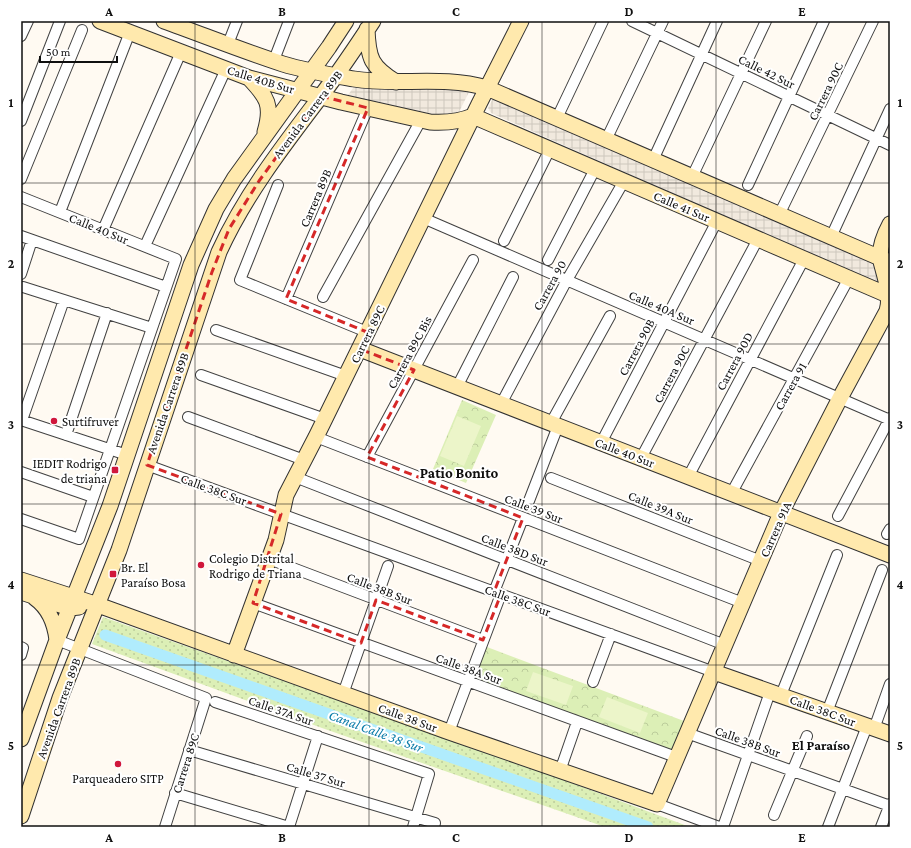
<svg xmlns="http://www.w3.org/2000/svg" width="911" height="848" viewBox="0 0 911 848" font-family="'Crimson Pro',serif">
	<defs>
		<pattern id="grass-dots" width="8" height="8" patternUnits="userSpaceOnUse"><rect width="8" height="8" fill="#dcefb6"/><path d="M2 2h.1M6 6h.1" fill="none" stroke="#bccc9b" stroke-width="1.8" stroke-linecap="round"/></pattern>
		<pattern id="park-crowns" width="20" height="18" patternUnits="userSpaceOnUse"><rect width="20" height="18" fill="#dcefb6"/><path d="M2 6a3 3 0 1 1 6 0M12 15a3 3 0 1 1 6 0" fill="none" stroke="#bccc9b"/></pattern>
		<pattern id="plaza-grid" width="8" height="8" patternUnits="userSpaceOnUse"><rect width="8" height="8" fill="#f1e9de"/><path d="M0 4h8M4 0v8" fill="none" stroke="#cdc7bd"/></pattern>
	</defs>
	<rect width="100%" height="100%" fill="#fffaf2"/>
	<path fill="url(#grass-dots)" d="M 103,617 L 542,772 L 690,827 L 605,827 L 322,728 L 92,644 Z"/>
	<path fill="url(#park-crowns)" d="M 462,400 L 496,415 L 466,483 L 433,469 Z
		M 487,647 L 684,721 L 672,752 L 475,678 Z"/>
	<path fill="#ecf5c9" d="M 457,416 L 481,426 L 464,466 L 440,456 Z
		M 533,672 L 573,686 L 566,705 L 526,691 Z
		M 607,697 L 648,713 L 640,733 L 599,717 Z"/>
	<path fill="url(#plaza-grid)" d="M 355,85 L 470,90 L 458,114 L 428,116 L 346,98 Z
		M 493,98 L 874,262 L 879,280 L 875,283 L 873,282 L 491,113 L 488,108 Z"/>
	<g fill="none" stroke-linecap="round" stroke-linejoin="round">
		<path stroke="#b0ecfd" stroke-width="11" d="M 105,635 L 648,827"/>
		<defs>
			<path id="street" d="M 632,21 L 890,145
				M 21,36 L 28,21
				M 228,44 L 237,21
				M 274,60 L 289,21
				M 557,118 L 603,21
				M 21,121 L 60,21
				M 606,140 L 663,21
				M 653,160 L 717,21
				M 692,177 L 766,21
				M 21,179 L 82,30
				M 278,185 L 240,280 L 367,332
				M 748,185 L 824,21
				M 21,197 L 176,259 L 79,539 L 21,519
				M 60,212 L 130,32
				M 779,215 L 873,21
				M 423,218 L 890,420
				M 103,230 L 181,52
				M 21,236 L 166,287
				M 831,237 L 890,109
				M 504,241 L 550,149
				M 145,246 L 226,69
				M 548,260 L 595,169
				M 21,274 L 32,240
				M 23,287 L 152,328
				M 323,297 L 421,120
				M 286,299 L 368,108
				M 216,330 L 346,376
				M 201,375 L 325,419
				M 457,387 L 513,277
				M 501,404 L 567,280 L 624,181
				M 188,417 L 304,460
				M 21,420 L 127,455
				M 22,420 L 64,300
				M 551,423 L 610,316
				M 66,435 L 107,313
				M 316,437 L 743,603
				M 601,443 L 717,221
				M 367,457 L 473,260
				M 641,458 L 758,239
				M 147,465 L 714,672
				M 21,472 L 93,497
				M 295,477 L 725,645
				M 688,477 L 804,259
				M 551,478 L 761,561
				M 731,494 L 849,278
				M 527,506 L 558,426
				M 838,516 L 890,418
				M 887,534 L 890,529
				M 269,559 L 483,640
				M 494,592 L 523,518
				M 253,603 L 676,757
				M 57,640 L 206,698 L 165,827
				M 21,647 L 23,648 L 21,655
				M 593,682 L 611,634
				M 343,694 L 388,566
				M 781,695 L 837,555
				M 215,702 L 429,774 L 413,827
				M 827,712 L 882,570
				M 874,729 L 890,684
				M 449,732 L 501,594
				M 687,733 L 890,806
				M 189,750 L 435,823 L 434,827
				M 560,771 L 577,722
				M 175,793 L 289,827
				M 657,804 L 719,827
				M 774,815 L 807,736
				M 289,827 L 318,736
				M 723,827 L 770,692
				M 828,827 L 867,726
				M 881,827 L 890,804"/>
			<path id="secondary" d="M 100,21 L 249,78 L 341,102 L 430,122 C 446,123 459,122 473,116
				M 164,21 C 203,35 243,51 283,64 C 306,71 331,75 354,79 C 399,86 442,75 487,88 L 887,261
				M 367,29 C 368,58 371,67 396,82
				M 249,78 C 267,97 273,105 265,132
				M 473,116 L 890,296
				M 360,349 L 890,555
				M 21,580 L 98,605 L 449,732 L 657,804 L 781,513 L 840,398 L 887,311 C 892,295 884,274 880,258 C 880,245 884,235 890,224
				M 21,592 L 70,608 L 79,607
				M 35,598 C 49,608 55,623 57,640
				M 234,655 L 276,540 L 286,495 L 316,437 L 479,104 L 521,21
				M 714,672 L 890,734
				M 21,739 L 57,640 L 110,506 L 191,265 L 216,209 L 234,179 L 329,47 L 346,21
				M 21,816 L 60,698 L 119,550 L 219,252 C 245,195 283,146 321,96 C 339,72 356,47 373,21"/>
		</defs>
		<use href="#street" stroke="#424242" stroke-width="12"/>
		<use href="#secondary" stroke="#313131" stroke-width="17"/>
		<use href="#street" stroke="#fff" stroke-width="10"/>
		<use href="#secondary" stroke="#ffe9ad" stroke-width="15"/>
	</g>
	<path fill="none" stroke="#d62828" stroke-width="3" stroke-dasharray="8 5" stroke-linejoin="round" d="M 321,96 L 368,108 L 286,299 L 367,332 L 360,349 L 414,370 L 367,457 L 523,518 L 494,592 L 501,594 L 483,640 L 376,600 L 361,643 L 253,603 L 281,514 L 147,465 L 212,272 L 229,229 L 259,181 Z"/>
	<path fill="none" stroke="#0f0f0f" stroke-width="1" stroke-opacity="0.55" d="M 195,21 L 195,827M 369,21 L 369,827M 542,21 L 542,827M 716,21 L 716,827M 21,183 L 890,183M 21,344 L 890,344M 21,504 L 890,504M 21,665 L 890,665"/>
	<g fill="#d0173c" stroke="#fff" stroke-width="1.5">
		<circle cx="54" cy="421" r="4"/>
		<rect x="111" y="466" width="8" height="8" rx="2"/>
		<circle cx="201" cy="565" r="4"/>
		<rect x="109" y="570" width="8" height="8" rx="2"/>
		<circle cx="118" cy="764" r="4"/>
	</g>
	<g text-anchor="middle" stroke-width="4" stroke-linejoin="round" paint-order="stroke">
		<g font-size="13" fill="#0f0f0f" stroke="#fff">
			<text transform="translate(767 71) rotate(26)" y="5">Calle 42 Sur</text>
			<text transform="translate(261 79) rotate(17)" y="5">Calle 40B Sur</text>
			<text transform="translate(825 91) rotate(-64)" y="5">Carrera 90C</text>
			<text transform="translate(307 114) rotate(-53)" y="5">Avenida Carrera 89B</text>
			<text transform="translate(315 198) rotate(-67)" y="5">Carrera 89B</text>
			<text transform="translate(682 206) rotate(23)" y="5">Calle 41 Sur</text>
			<text transform="translate(99 228) rotate(22)" y="5">Calle 40 Sur</text>
			<text transform="translate(549 285) rotate(-61)" y="5">Carrera 90</text>
			<text transform="translate(662 307) rotate(23)" y="5">Calle 40A Sur</text>
			<text transform="translate(367 334) rotate(-64)" y="5">Carrera 89C</text>
			<text transform="translate(636 347) rotate(-62)" y="5">Carrera 90B</text>
			<text transform="translate(409 352) rotate(-62)" y="5">Carrera 89C Bis</text>
			<text transform="translate(734 361) rotate(-62)" y="5">Carrera 90D</text>
			<text transform="translate(671 374) rotate(-62)" y="5">Carrera 90C</text>
			<text transform="translate(790 386) rotate(-61)" y="5">Carrera 91</text>
			<text transform="translate(167 403) rotate(-71)" y="5">Avenida Carrera 89B</text>
			<text transform="translate(625 452) rotate(21)" y="5">Calle 40 Sur</text>
			<text transform="translate(214 489) rotate(20)" y="5">Calle 38C Sur</text>
			<text transform="translate(661 507) rotate(22)" y="5">Calle 39A Sur</text>
			<text transform="translate(534 508) rotate(21)" y="5">Calle 39 Sur</text>
			<text transform="translate(775 529) rotate(-66)" y="5">Carrera 91A</text>
			<text transform="translate(515 549) rotate(21)" y="5">Calle 38D Sur</text>
			<text transform="translate(380 588) rotate(21)" y="5">Calle 38B Sur</text>
			<text transform="translate(518 600) rotate(20)" y="5">Calle 38C Sur</text>
			<text transform="translate(469 668) rotate(20)" y="5">Calle 38A Sur</text>
			<text transform="translate(58 708) rotate(-70)" y="5">Avenida Carrera 89B</text>
			<text transform="translate(281 710) rotate(19)" y="5">Calle 37A Sur</text>
			<text transform="translate(823 710) rotate(20)" y="5">Calle 38C Sur</text>
			<text transform="translate(408 717) rotate(20)" y="5">Calle 38 Sur</text>
			<text transform="translate(748 741) rotate(20)" y="5">Calle 38B Sur</text>
			<text transform="translate(185 763) rotate(-72)" y="5">Carrera 89C</text>
			<text transform="translate(316 774) rotate(17)" y="5">Calle 37 Sur</text>
		</g>
		<g font-size="13" fill="#0f0f0f" stroke="#fff" text-anchor="start">
			<text x="62" y="426">Surtifruver</text>
			<text x="107" y="468" text-anchor="end">IEDIT Rodrigo<tspan x="107" dy="15">de triana</tspan></text>
			<text x="209" y="563">Colegio Distrital<tspan x="209" dy="15">Rodrigo de Triana</tspan></text>
			<text x="121" y="572">Br. El<tspan x="121" dy="15">Paraíso Bosa</tspan></text>
			<text x="118" y="783" text-anchor="middle">Parqueadero SITP</text>
		</g>
		<g font-size="14" font-style="italic" fill="#097ba8" stroke="#fff">
			<text transform="translate(376 731) rotate(20)" y="5">Canal Calle 38 Sur</text>
		</g>
		<g font-size="14" font-weight="bold" fill="#0f0f0f" stroke="#fff">
			<text x="821" y="750">El Paraíso</text>
		</g>
		<g font-size="15" font-weight="bold" fill="#0f0f0f" stroke="#fff">
			<text x="459" y="478">Patio Bonito</text>
		</g>
	</g>
	<rect width="911" height="848" fill="none" stroke="#ffffff" stroke-width="44"/>
	<path d="M40 56v6h77v-6" fill="none" stroke="#0f0f0f" stroke-width="2"/>
	<text x="46" y="56" font-size="12" fill="#0f0f0f" stroke="#ffffff" stroke-width="3" paint-order="stroke">50 m</text>
	<rect x="22" y="22" width="867" height="804" fill="none" stroke="#0f0f0f" stroke-width="1.5"/>
	<g font-size="13" text-anchor="middle" font-weight="bold" fill="#0f0f0f">
		<text x="109" y="16">A</text>
		<text x="282" y="16">B</text>
		<text x="456" y="16">C</text>
		<text x="629" y="16">D</text>
		<text x="802" y="16">E</text>
		<text x="11" y="107">1</text>
		<text x="900" y="107">1</text>
		<text x="11" y="268">2</text>
		<text x="900" y="268">2</text>
		<text x="11" y="429">3</text>
		<text x="900" y="429">3</text>
		<text x="11" y="589">4</text>
		<text x="900" y="589">4</text>
		<text x="11" y="750">5</text>
		<text x="900" y="750">5</text>
		<text x="109" y="842">A</text>
		<text x="282" y="842">B</text>
		<text x="456" y="842">C</text>
		<text x="629" y="842">D</text>
		<text x="802" y="842">E</text>
	</g>
</svg>
